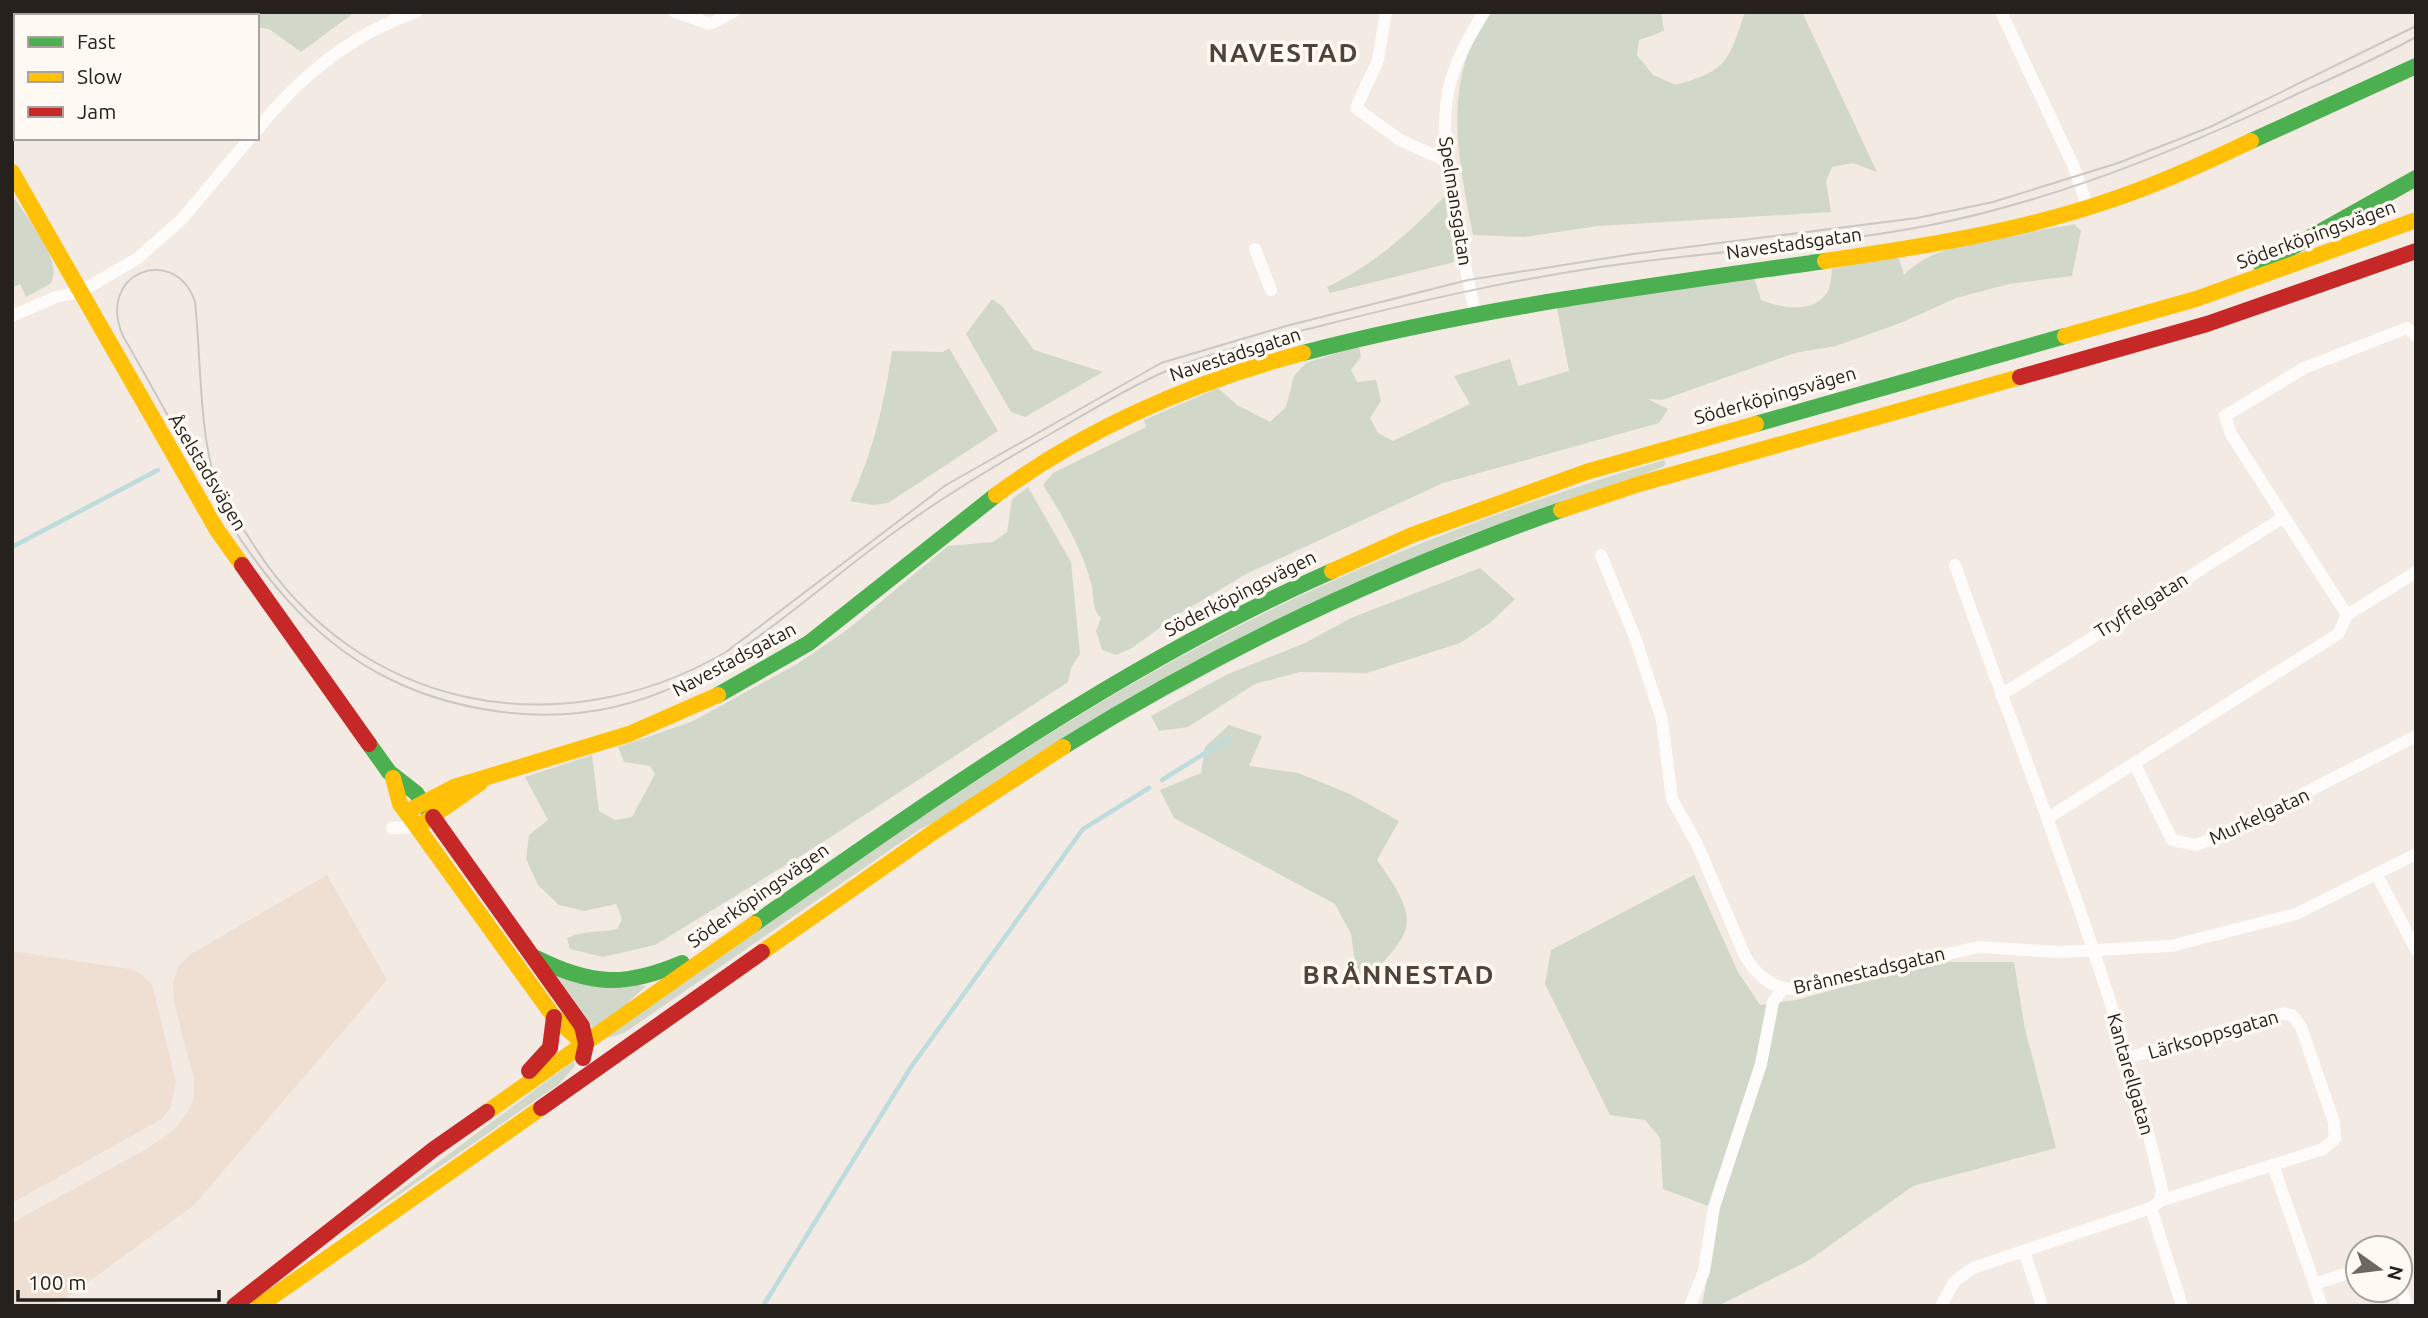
<svg xmlns="http://www.w3.org/2000/svg" width="2428" height="1318" viewBox="0 0 2428 1318" font-family="Ubuntu,sans-serif">
	<rect width="100%" height="100%" fill="#f2eae3"/>
	<path fill="#eedfd2" d="M 327,875 L 387,980 L 194,1205 L 55,1306 L 12,1306 L 12,1223 L 148,1148 L 173,1131 L 188,1112 L 194,1098 L 194,1079 L 174,1002 L 173,983 L 178,967 L 191,954 Z
		M 12,951 L 135,970 L 152,984 L 176,1082 L 170,1109 L 160,1120 L 12,1203 Z"/>
	<path fill="#d2d8c9" d="M 12,12 L 106,12 L 105,16 L 16,16 L 16,65 L 12,66 Z
		M 112,12 L 355,12 L 301,52 L 269,29 L 257,27 L 257,16 L 110,16 Z
		M 1492,12 L 1661,12 L 1664,31 L 1639,40 L 1637,55 L 1653,75 L 1676,85 C 1728,70 1728,62 1745,12 L 1802,12 L 1877,172 L 1853,163 L 1832,167 L 1826,181 L 1831,212 L 1598,226 L 1524,237 L 1473,235 C 1461,172 1445,105 1472,44 C 1476,33 1485,22 1492,12 Z
		M 12,195 C 25,215 66,263 50,284 L 26,297 L 20,284 L 12,288 Z
		M 1446,195 L 1458,259 L 1451,263 L 1330,293 L 1327,287 C 1374,265 1410,232 1446,195 Z
		M 2074,224 L 2081,231 L 2072,276 L 2009,284 L 1956,298 L 1903,322 L 1836,346 L 1795,353 L 1662,400 L 1648,399 L 1668,409 L 1659,423 L 1443,483 L 1246,574 L 1176,616 L 1132,648 L 1116,655 L 1102,650 L 1096,631 L 1101,618 C 1091,608 1095,596 1091,583 C 1082,548 1062,515 1043,485 L 1053,473 L 1146,427 L 1144,420 L 1218,388 L 1237,405 L 1270,422 L 1286,407 L 1294,376 L 1306,363 L 1359,346 L 1361,357 L 1351,370 L 1357,382 L 1376,380 L 1381,401 L 1370,418 L 1378,433 L 1393,441 L 1470,404 L 1454,376 L 1510,359 L 1518,386 L 1569,371 L 1557,308 L 1754,277 L 1761,300 C 1781,308 1814,315 1828,291 C 1831,286 1831,275 1832,269 L 1898,255 L 1904,275 C 1938,238 2025,235 2074,224 Z
		M 992,299 L 1002,306 L 1034,350 L 1103,372 L 1025,417 L 1011,412 L 966,334 Z
		M 949,348 L 998,431 L 888,503 L 873,505 L 850,501 C 873,453 884,404 892,351 L 943,352 Z
		M 1664,460 L 1666,463 L 1663,467 L 1459,538 L 919,830 L 624,1033 L 604,1039 C 807,898 1007,746 1227,632 C 1367,559 1514,504 1664,460 Z
		M 1028,487 L 1071,562 L 1080,654 L 1071,668 L 1068,682 L 817,846 L 655,945 L 603,957 L 570,949 L 567,938 C 584,930 599,933 617,929 L 622,919 L 616,904 L 584,911 L 559,905 L 538,885 L 526,859 L 529,835 L 548,820 L 525,777 L 592,755 L 599,811 L 615,820 L 632,817 L 655,774 L 650,766 L 624,762 L 618,747 L 691,722 L 797,664 L 847,630 L 948,546 L 993,542 L 1007,532 L 1012,499 Z
		M 1480,568 L 1515,599 L 1490,623 L 1460,643 L 1367,673 L 1300,672 L 1255,684 L 1188,727 L 1159,731 L 1151,716 L 1226,675 L 1305,643 L 1351,618 Z
		M 1229,725 L 1262,736 L 1249,766 L 1298,773 L 1350,794 L 1399,821 L 1377,860 C 1428,931 1408,931 1359,990 L 1351,934 L 1335,904 L 1174,818 L 1160,790 L 1201,773 L 1205,747 Z
		M 1694,875 L 1738,972 L 1760,1005 L 1796,1000 L 1936,962 L 2014,962 L 2025,1029 L 2056,1148 L 1913,1186 L 1808,1261 L 1718,1306 L 1702,1306 L 1719,1210 L 1663,1189 L 1660,1138 L 1645,1120 L 1610,1115 L 1545,984 L 1551,950 Z
		M 555,974 L 646,986 L 596,1032 Z
		M 575,1060 L 574,1067 L 559,1084 L 332,1241 Z"/>
	<g fill="none" stroke-linecap="round" stroke-linejoin="round">
		<path stroke="#bedcde" stroke-width="4.5" d="M 12,547 L 158,470
			M 1162,780 L 1229,738
			M 763,1306 L 911,1067 L 1083,829 L 1149,788"/>
		<path stroke="#fdfcfb" stroke-width="12" d="M 675,12 L 710,24 L 733,12
			M 1386,12 L 1378,60 L 1356,108 L 1400,140 L 1447,161
			M 2001,12 L 2073,165 L 2088,208
			M 120,16 L 123,12
			M 12,84 L 16,83
			M 257,130 C 299,77 352,34 416,12
			M 1255,249 L 1271,290
			M 1475,314 C 1463,248 1432,144 1451,80 C 1458,55 1471,34 1484,12
			M 12,316 L 56,297 L 80,292 L 138,258 L 182,219 L 250,138
			M 2284,517 L 2347,615
			M 1601,555 L 1636,640 L 1662,720 L 1672,799 L 1697,844 L 1745,956 C 1757,976 1772,989 1796,989 L 1978,947 L 2059,952 L 2171,946 L 2296,914 L 2416,854
			M 2001,695 L 2284,517 L 2231,434 L 2225,416 L 2304,368 L 2407,328 L 2416,336
			M 2135,765 L 2172,840 L 2195,845 L 2221,836 L 2416,736
			M 2048,818 L 2338,634 L 2347,615 L 2416,572
			M 392,828 L 417,827
			M 2377,875 L 2416,950
			M 2127,1058 L 2284,1013 L 2293,1016 L 2301,1027 L 2334,1122 L 2335,1139 L 2323,1149 L 2160,1201
			M 2273,1165 L 2322,1306
			M 2151,1208 L 2182,1306
			M 2024,1251 L 2042,1306
			M 2314,1284 L 2358,1270
			M 2400,1284 L 2407,1306
			M 1690,1306 L 1704,1271 L 1714,1207 L 1761,1064 L 1773,1002 L 1783,989
			M 1941,1306 L 1954,1282 L 1973,1268 L 2151,1208 L 2160,1201 L 2162,1190 C 2113,976 2028,772 1955,565"/>
		<path stroke="#4caf50" stroke-width="16" d="M 2251,141 L 2416,66
			M 2261,265 L 2416,178
			M 1303,353 C 1475,308 1650,286 1825,261
			M 1756,424 L 2065,336
			M 718,695 L 809,643 L 996,495
			M 369,744 L 389,772 L 416,793 L 427,809
			M 1063,747 C 1221,648 1386,571 1561,510
			M 754,924 C 939,794 1124,663 1332,571
			M 536,958 C 592,986 625,987 682,963"/>
		<path stroke="#ffc107" stroke-width="16" d="M 12,172 L 217,530 L 242,565
			M 1825,261 C 1920,247 2017,232 2108,201 C 2157,185 2205,163 2251,141
			M 2065,336 L 2196,299 L 2416,220
			M 996,495 C 1088,427 1193,382 1303,353
			M 1561,510 L 1639,484 L 2020,377
			M 1332,571 L 1412,535 L 1586,472 L 1756,424
			M 393,778 L 400,804 L 417,827 L 480,783
			M 406,812 L 454,787 L 629,734 L 718,695
			M 417,827 L 554,1017 L 583,1043
			M 762,952 L 935,831 L 1063,747
			M 487,1112 L 754,924
			M 259,1306 L 541,1108"/>
		<path stroke="#c62828" stroke-width="16" d="M 2020,377 L 2207,324 L 2416,251
			M 242,565 L 369,744
			M 433,817 L 582,1026 L 586,1044 L 583,1058
			M 529,1071 L 550,1048 L 554,1017
			M 541,1108 L 762,952
			M 234,1306 L 434,1149 L 487,1112"/>
		<path stroke="#cac8c6" stroke-width="2" d="M 2416,26 L 2210,127 L 2118,163 L 1993,202 L 1917,218 L 1633,254 L 1468,280 L 1286,326 L 1161,363 L 946,485 L 726,652 C 559,749 358,711 253,544 C 241,524 222,502 215,480 C 199,429 201,356 195,302 C 175,242 93,273 124,338 C 224,507 285,689 511,713 C 684,731 776,615 903,526 C 953,490 1006,459 1059,429 C 1094,409 1127,388 1164,372 C 1216,350 1273,338 1328,324 C 1431,298 1533,275 1638,262 C 1734,250 1831,244 1926,226 C 2056,200 2177,151 2297,94 C 2337,76 2378,58 2416,37"/>
	</g>
	<g text-anchor="middle" stroke-width="7" stroke-linejoin="round" paint-order="stroke">
		<g font-size="19" fill="#26211c" stroke="#fff9f4">
			<text transform="translate(1456 201) rotate(81)" y="7">Spelmansgatan</text>
			<text transform="translate(2316 234) rotate(-20)" y="7">Söderköpingsvägen</text>
			<text transform="translate(1794 243) rotate(-8)" y="7">Navestadsgatan</text>
			<text transform="translate(1235 354) rotate(-18)" y="7">Navestadsgatan</text>
			<text transform="translate(1775 395) rotate(-16)" y="7">Söderköpingsvägen</text>
			<text transform="translate(208 472) rotate(59)" y="7">Åselstadsvägen</text>
			<text transform="translate(1240 593) rotate(-27)" y="7">Söderköpingsvägen</text>
			<text transform="translate(2141 605) rotate(-32)" y="7">Tryffelgatan</text>
			<text transform="translate(734 659) rotate(-28)" y="7">Navestadsgatan</text>
			<text transform="translate(2259 816) rotate(-25)" y="7">Murkelgatan</text>
			<text transform="translate(758 895) rotate(-35)" y="7">Söderköpingsvägen</text>
			<text transform="translate(1869 970) rotate(-13)" y="7">Brånnestadsgatan</text>
			<text transform="translate(2213 1034) rotate(-16)" y="7">Lärksoppsgatan</text>
			<text transform="translate(2131 1074) rotate(74)" y="7">Kantarellgatan</text>
		</g>
		<g font-size="26" font-weight="bold" letter-spacing="2" fill="#4f4439" stroke="#fff9f4">
			<text x="1284" y="62">NAVESTAD</text>
			<text x="1399" y="984">BRÅNNESTAD</text>
		</g>
	</g>
	<rect width="2428" height="1318" fill="none" stroke="#26211c" stroke-width="28"/>
	<rect x="14" y="14" width="245" height="126" fill="#fff9f4" stroke="#a8a39e" stroke-width="2"/>
	<rect x="28" y="37" width="35" height="10" fill="#4caf50" stroke="#a8a39e" stroke-width="2"/>
	<text x="77" y="49" font-size="21" fill="#26211c">Fast</text>
	<rect x="28" y="72" width="35" height="10" fill="#ffc107" stroke="#a8a39e" stroke-width="2"/>
	<text x="77" y="84" font-size="21" fill="#26211c">Slow</text>
	<rect x="28" y="107" width="35" height="10" fill="#c62828" stroke="#a8a39e" stroke-width="2"/>
	<text x="77" y="119" font-size="21" fill="#26211c">Jam</text>
	<g transform="translate(2379 1269) rotate(104)"><circle r="33" fill="#fff9f4" stroke="#a8a39e" stroke-width="2"/>
	<path d="M0-5L12 26L0 18L-12 26Z" fill="#6d6762"/>
	<text y="-10" font-size="19" font-weight="bold" text-anchor="middle" fill="#26211c">N</text>
	</g>
	<path d="M18 1290v10h201v-10" fill="none" stroke="#26211c" stroke-width="3.5"/>
	<text x="28" y="1290" font-size="21" fill="#26211c" stroke="#fff9f4" stroke-width="5" paint-order="stroke">100 m</text>
</svg>
